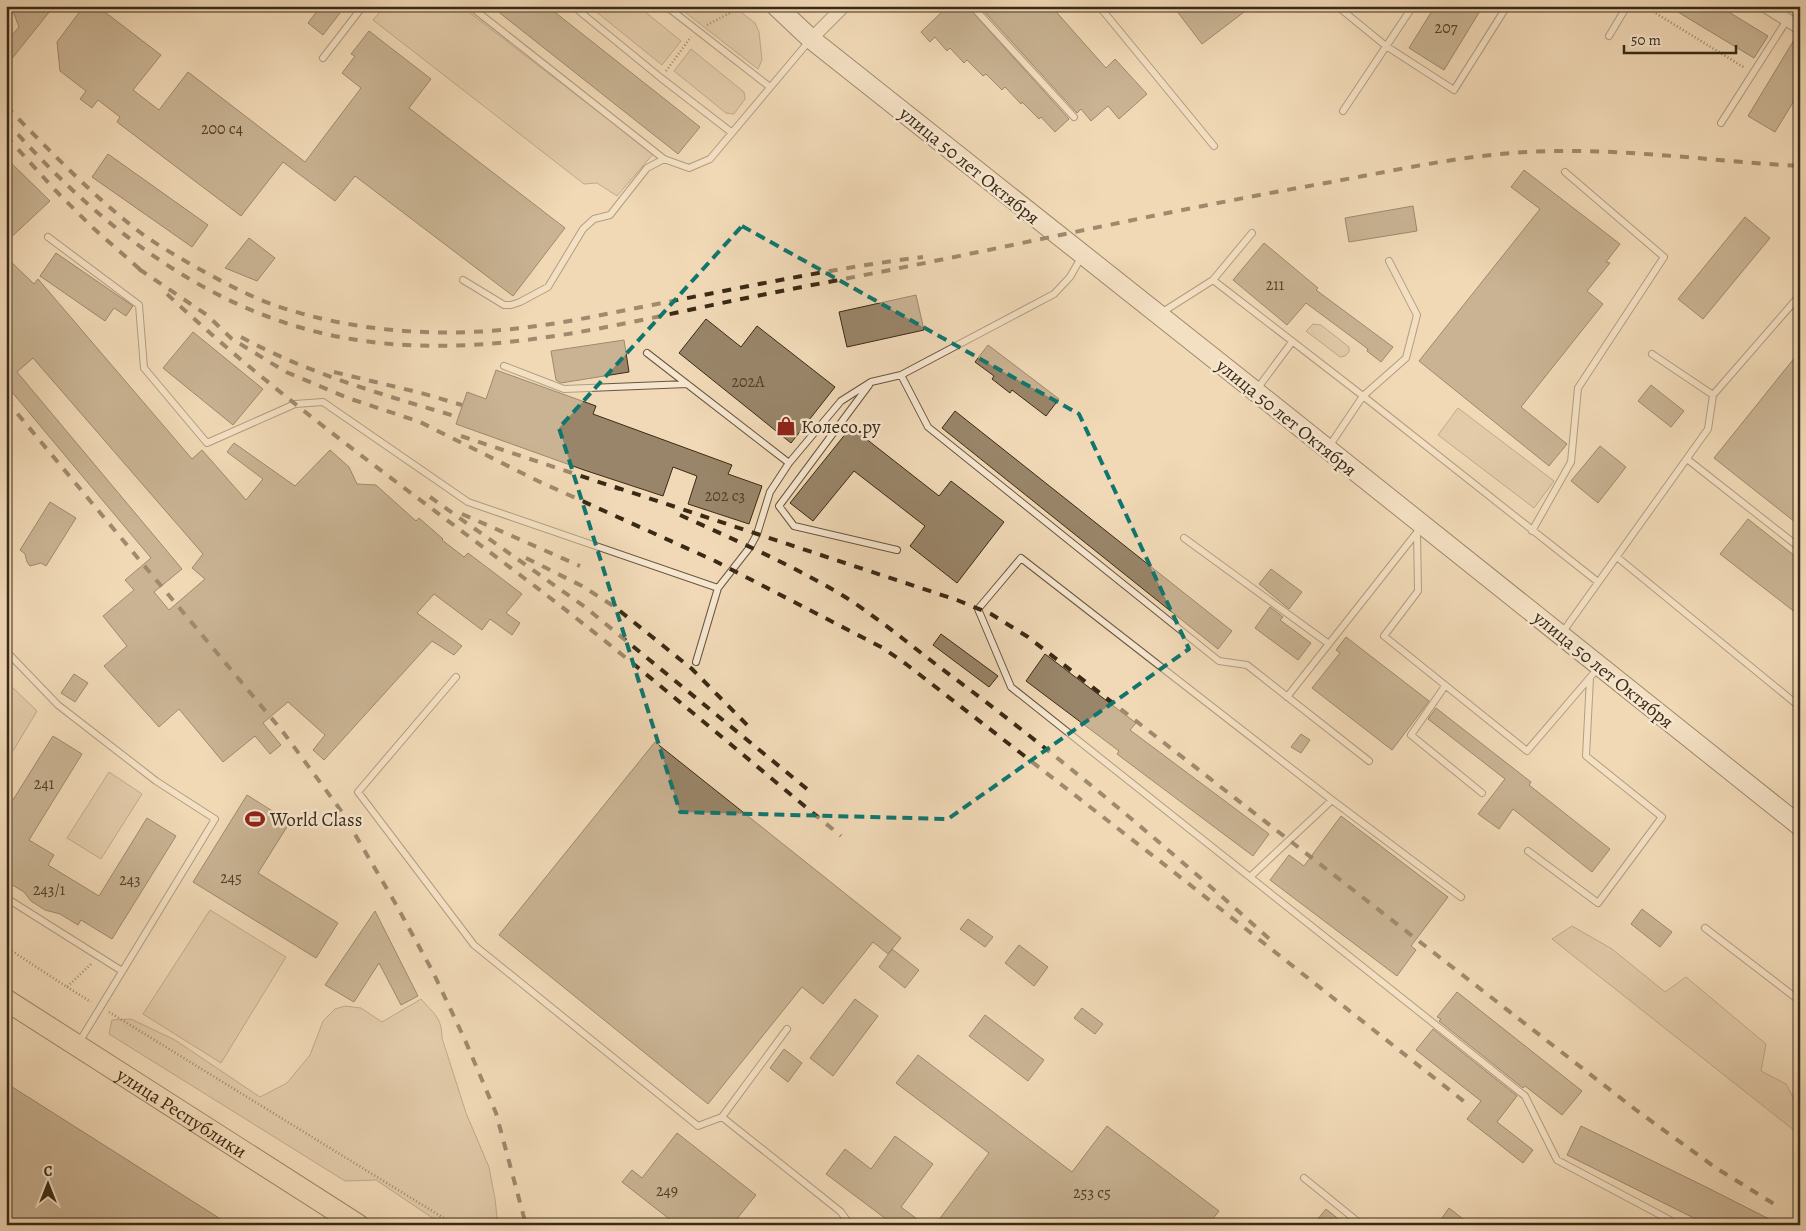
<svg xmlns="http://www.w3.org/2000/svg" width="1806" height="1231" viewBox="0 0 1806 1231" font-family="Alegreya,serif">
	<rect width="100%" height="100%" fill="#f1d9b7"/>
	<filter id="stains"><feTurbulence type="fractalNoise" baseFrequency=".004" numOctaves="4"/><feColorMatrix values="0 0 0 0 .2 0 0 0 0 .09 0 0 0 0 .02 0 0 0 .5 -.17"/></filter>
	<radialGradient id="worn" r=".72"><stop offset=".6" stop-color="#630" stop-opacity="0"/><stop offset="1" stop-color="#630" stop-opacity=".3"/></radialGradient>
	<path fill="#d2bb9b" stroke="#867258" d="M 385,6 L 461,6 L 653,154 L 617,196 L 597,183 L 584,184 L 373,20 Z
		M 589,6 L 638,6 L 681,41 L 662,65 Z
		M 677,6 L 733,6 L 755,23 L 759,32 L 762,60 L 758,69 Z
		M 691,49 L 744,92 L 745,99 L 734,114 L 726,113 L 674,71 Z
		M 1313,324 L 1321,325 L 1349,347 L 1349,352 L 1345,356 L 1340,357 L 1306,331 Z
		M 1458,408 L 1554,481 L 1534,508 L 1438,435 Z
		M 8,683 L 37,711 L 13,751 L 6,746 L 6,686 Z
		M 109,772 L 142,794 L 101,859 L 67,838 Z
		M 210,910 L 286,957 L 221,1063 L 143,1014 Z
		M 1572,926 L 1612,949 L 1665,992 L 1686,977 L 1766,1044 L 1761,1071 L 1786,1084 L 1800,1110 L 1800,1135 L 1552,939 Z
		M 421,999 C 433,1013 442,1017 442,1038 L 466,1113 L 489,1167 L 495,1199 L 498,1225 L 443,1225 L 376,1180 L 345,1181 L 109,1034 L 112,1020 L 131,1019 L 175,1040 L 260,1097 L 287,1083 L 310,1055 L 323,1021 L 335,1009 L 345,1006 L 361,1008 L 382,1022 Z"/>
	<path fill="#998569" stroke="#3a2a14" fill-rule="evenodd" d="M 11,6 L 54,6 L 6,66 L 6,42 L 19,27 Z
		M 84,6 L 97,6 L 161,55 L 133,90 L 159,110 L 188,72 L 305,162 L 361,88 L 342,73 L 355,56 L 351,54 L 369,31 L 431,79 L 409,108 L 565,228 L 513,296 L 355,176 L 335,201 L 283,162 L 241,216 L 117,122 L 120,117 L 98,100 L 92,108 L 80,99 L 86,91 L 60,71 L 57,42 Z
		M 321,6 L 331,6 L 340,13 L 323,35 L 308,23 Z
		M 491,6 L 547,6 L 700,127 L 678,154 Z
		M 948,6 L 967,6 L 1069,119 L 1055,132 L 1041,117 L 1039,119 L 1022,102 L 1021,104 L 1005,87 L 1002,90 L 986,74 L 983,76 L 967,60 L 964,63 L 950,48 L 947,51 L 935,37 L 930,42 L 921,32 Z
		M 979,6 L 1051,6 L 1106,68 L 1115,59 L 1147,94 L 1119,119 L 1108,106 L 1091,121 L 1081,109 L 1077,113 Z
		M 1173,6 L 1252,6 L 1202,44 Z
		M 1435,6 L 1483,6 L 1444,70 L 1409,48 Z
		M 1668,6 L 1719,6 L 1768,36 L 1754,58 Z
		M 1797,35 L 1800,36 L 1800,91 L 1775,132 L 1748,116 Z
		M 108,154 L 208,225 L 192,247 L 92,177 Z
		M 6,158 L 50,201 L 6,242 Z
		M 1524,170 L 1620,244 L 1606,262 L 1610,263 L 1587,291 L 1603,304 L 1521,407 L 1567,444 L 1549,466 L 1419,361 L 1540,209 L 1511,187 Z
		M 1413,206 L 1417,231 L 1349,242 L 1345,218 Z
		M 1745,217 L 1770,238 L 1703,319 L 1678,299 Z
		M 249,238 L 275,258 L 257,281 L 225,268 Z
		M 1264,243 L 1318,288 L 1316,290 L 1393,347 L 1381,362 L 1367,351 L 1368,349 L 1306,303 L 1287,325 L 1233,280 Z
		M 56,253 L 133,306 L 126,316 L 114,308 L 105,321 L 40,276 Z
		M 6,257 L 34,284 L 38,279 L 192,459 L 202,450 L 246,500 L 263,479 L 227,452 L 234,443 L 295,486 L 330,450 L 349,467 L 357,484 L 376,485 L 416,521 L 419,518 L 443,539 L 442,540 L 464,557 L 468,553 L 522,594 L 506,613 L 520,623 L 512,635 L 490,619 L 482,630 L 434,594 L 417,613 L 462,646 L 454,655 L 432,641 L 324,760 L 313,750 L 325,735 L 288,702 L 263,723 L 281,745 L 270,754 L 255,736 L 223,762 L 179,709 L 159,727 L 104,666 L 127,646 L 103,616 L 134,590 L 125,580 L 151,558 L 6,385 ZM 33,358 L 203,554 L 192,568 L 205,579 L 169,610 L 154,592 L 182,569 L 17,372 Z
		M 916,295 L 924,330 L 847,347 L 839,312 Z
		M 706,319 L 741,347 L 757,326 L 835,387 L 791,443 L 679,353 Z
		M 193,332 L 263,389 L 233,425 L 163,368 Z
		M 624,340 L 629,372 L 561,383 L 556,380 L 551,351 Z
		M 988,345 L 1059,399 L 1046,416 L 1012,390 L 1010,393 L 992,379 L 994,376 L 975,362 Z
		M 1800,351 L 1800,526 L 1714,458 Z
		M 496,370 L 596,406 L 593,414 L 732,465 L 728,474 L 762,486 L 749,524 L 688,504 L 697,476 L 673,467 L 663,496 L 584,470 L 456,424 L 467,392 L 486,399 Z
		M 1651,385 L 1684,411 L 1671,427 L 1638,401 Z
		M 955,411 L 1232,631 L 1218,649 L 942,428 Z
		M 851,427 L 939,496 L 951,481 L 1004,522 L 957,583 L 910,546 L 925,526 L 854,471 L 813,521 L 790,503 Z
		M 1600,446 L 1626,467 L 1598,503 L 1571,481 Z
		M 50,502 L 76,518 L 46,566 L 41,563 L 30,566 L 27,562 L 25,554 L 20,550 Z
		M 1748,519 L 1800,560 L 1800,616 L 1720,554 Z
		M 1271,569 L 1302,592 L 1289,609 L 1259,584 Z
		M 1270,607 L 1283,617 L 1280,620 L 1311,643 L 1298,660 L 1255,628 Z
		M 941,634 L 998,676 L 989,687 L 933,645 Z
		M 1346,637 L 1429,701 L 1392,750 L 1312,688 L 1340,653 L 1336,650 Z
		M 1045,654 L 1136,723 L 1130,730 L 1269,834 L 1253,856 L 1117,754 L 1119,751 L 1026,681 Z
		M 74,674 L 88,683 L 75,702 L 61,693 Z
		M 1436,708 L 1531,782 L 1529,785 L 1610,849 L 1592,872 L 1513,809 L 1499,829 L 1478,814 L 1505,779 L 1428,719 Z
		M 1301,734 L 1310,740 L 1301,753 L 1291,747 Z
		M 53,736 L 82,754 L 29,840 L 54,855 L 48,865 L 99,896 L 147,818 L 176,836 L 112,939 L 81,920 L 78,925 L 60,914 L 45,910 L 31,901 L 24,892 L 6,881 L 6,861 L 11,853 L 6,850 L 6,811 Z
		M 655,742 L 901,938 L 888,954 L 873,942 L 823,1004 L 802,987 L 708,1104 L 499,935 Z
		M 247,795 L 290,822 L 258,873 L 338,923 L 316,958 L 193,882 Z
		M 1341,816 L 1448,897 L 1411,946 L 1416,950 L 1397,976 L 1270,880 L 1289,855 L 1304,866 Z
		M 1642,909 L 1672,932 L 1660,947 L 1631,924 Z
		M 375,911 L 418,996 L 401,1005 L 379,963 L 354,1002 L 325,985 Z
		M 968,919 L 993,937 L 985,947 L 960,929 Z
		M 1019,945 L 1048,967 L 1034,986 L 1005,963 Z
		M 892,949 L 919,970 L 905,988 L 879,967 Z
		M 1457,992 L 1582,1091 L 1562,1115 L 1525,1086 L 1523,1088 L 1439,1021 L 1441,1019 L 1437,1017 Z
		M 855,999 L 878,1016 L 833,1076 L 810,1058 Z
		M 1082,1008 L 1103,1024 L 1095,1034 L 1074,1018 Z
		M 985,1015 L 1044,1060 L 1028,1081 L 969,1036 Z
		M 1433,1029 L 1517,1096 L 1497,1122 L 1533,1150 L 1523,1163 L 1467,1119 L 1481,1101 L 1416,1050 Z
		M 784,1049 L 802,1063 L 788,1082 L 770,1068 Z
		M 918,1055 L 1072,1172 L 1107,1126 L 1219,1211 L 1208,1225 L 1178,1225 L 1170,1219 L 1166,1225 L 935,1225 L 989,1153 L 896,1083 Z
		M 6,1083 L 230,1225 L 6,1225 Z
		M 1581,1126 L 1704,1186 L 1781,1225 L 1708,1225 L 1567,1155 Z
		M 677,1133 L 756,1195 L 732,1225 L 677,1225 L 622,1182 L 632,1170 L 642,1178 Z
		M 895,1136 L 933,1164 L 901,1207 L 925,1225 L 894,1225 L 826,1174 L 845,1149 L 871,1169 Z
		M 1449,1208 L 1471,1225 L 1437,1225 Z
		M 1326,1209 L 1346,1225 L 1313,1225 Z"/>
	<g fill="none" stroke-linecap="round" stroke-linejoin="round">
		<defs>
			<path id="lane" d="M 470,6 L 664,159 L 689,168 L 710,159 L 810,40
				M 573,6 L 661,78 L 731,132
				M 666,6 L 770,87
				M 972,6 L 1074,117
				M 1099,6 L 1214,146
				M 1337,6 L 1386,46 L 1454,90 L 1507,6
				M 1609,36 L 1627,6
				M 323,58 L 363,6
				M 1343,111 L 1413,6
				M 1721,123 L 1787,20
				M 48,237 L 139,305 L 144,368 L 207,443 L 295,404 L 323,402 L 468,502 L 718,588 L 750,547 L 757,534 L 770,492 L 789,463 L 841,401 L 871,382 L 901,375 L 1054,294 L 1070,277 L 1082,256
				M 463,280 L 504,305 L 511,305 L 520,302 L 548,287 L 583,229 L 594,219 L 610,215 L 647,168 L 664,159
				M 1213,280 L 1252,233
				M 1161,313 L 1213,280 L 1363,396 L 1598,582
				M 647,353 L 789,463
				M 504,366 L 564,389 L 687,384
				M 901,375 L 928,427 L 1219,661 L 1247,665 L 1369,761
				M 869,385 L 779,506 L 794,526 L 897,550
				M 1257,389 L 1292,342
				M 1713,395 L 1800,295
				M 1328,448 L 1363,396 L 1406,358 L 1417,315 L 1389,261
				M 1687,459 L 1800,548
				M 1532,531 L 1571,462 L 1578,388 L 1664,257 L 1565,172
				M 1417,532 L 1418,591 L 1384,636 L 1527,751 L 1599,667
				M 1184,538 L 1329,644
				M 1617,557 L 1800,707
				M 1562,633 L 1708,429 L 1713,395 L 1652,354
				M 6,651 L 58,705 L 156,781 L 215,819 L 78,1044
				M 696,662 L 718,588
				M 456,677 L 358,792 L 474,945 L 698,1126 L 722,1117
				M 1445,686 L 1411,735 L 1482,793
				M 1287,697 L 1418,531
				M 1528,851 L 1598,903 L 1662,817 L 1586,756 L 1590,678
				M 1250,877 L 1332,800
				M 1461,897 L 1332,800 L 1021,558 L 978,609 L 1011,687 L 1525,1096 L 1557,1160 L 1668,1219 L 1676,1225
				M 11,901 L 122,971
				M 1705,928 L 1800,1001
				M 787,1029 L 722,1117 L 841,1212 L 850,1225
				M 1304,1178 L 1362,1225"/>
			<path id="street" d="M 1765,6 L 1800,28
				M 811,39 L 844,6"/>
			<path id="secondary" d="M 776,6 L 811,39 L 1255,391 L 1800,826"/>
			<g id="primary">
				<path id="s1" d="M 6,1000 L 358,1225"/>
			</g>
		</defs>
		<use href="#lane" stroke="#68563d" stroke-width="8"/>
		<use href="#street" stroke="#68563d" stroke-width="14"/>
		<use href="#secondary" stroke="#3a2a14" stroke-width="21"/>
		<use href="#primary" stroke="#3a2a14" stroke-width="23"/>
		<path stroke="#3a2a14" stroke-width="2.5" stroke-dasharray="1 2.5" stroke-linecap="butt" d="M 1644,6 L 1745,68
			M 707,25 L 741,7
			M 666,71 L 691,37
			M 6,947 L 67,987 L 91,964
			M 67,987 L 91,1002
			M 109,1012 L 455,1225"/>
		<use href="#lane" stroke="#f6e6d0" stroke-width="6"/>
		<use href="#street" stroke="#f6e6d0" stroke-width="12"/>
		<use href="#secondary" stroke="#f6e6d0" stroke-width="19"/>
		<use href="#primary" stroke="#f1d9b7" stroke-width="21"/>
		<path stroke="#3a2a14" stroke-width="4" stroke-dasharray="9 9" stroke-linecap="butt" d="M 6,106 C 48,149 90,193 137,230 C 154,243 173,254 192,265 C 219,280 248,296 277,306 C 357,333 446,338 529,327 C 572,322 614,312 657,304 C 745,287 834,268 923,257
			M 6,121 C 97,225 211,316 351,339 C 465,358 577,334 689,310 C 735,300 781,291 828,282 C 992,251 1155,213 1320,184 C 1388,172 1456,156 1526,152 C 1618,147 1708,161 1800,166
			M 6,136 L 55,190 L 92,227 L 143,272
			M 139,269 L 207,315 L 232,339 L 286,372 L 348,398 L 420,422 L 538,481 L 715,561 L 883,648 L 906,664 L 1170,869 L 1466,1103
			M 167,294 C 278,398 403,486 524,578 C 633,660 736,750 841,836
			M 241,337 C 309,374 384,395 458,417
			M 334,372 L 421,393 L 462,405
			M 6,400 L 283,732 L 342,812 L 394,901 L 433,972 L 465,1040 L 496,1113 L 526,1225
			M 461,436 L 620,489
			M 615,487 L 957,600 L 991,614 L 1028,637 L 1636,1110 L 1716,1168 L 1779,1207
			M 430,497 L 585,607 L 807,789
			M 462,514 L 580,566
			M 680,515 C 735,540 790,564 842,595 C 877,617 909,644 942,669 C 1057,754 1167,847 1273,942
			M 526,558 L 582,586 L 615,607 L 692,669 L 753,731"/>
	</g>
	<path d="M0 0H1806V1231H0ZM 742,226 L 1079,414 L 1189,649 L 948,819 L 680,812 L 559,428 Z" fill="#f1d9b7" fill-opacity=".55" fill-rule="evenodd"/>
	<path fill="none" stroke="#0f766e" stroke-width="4" stroke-dasharray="10 6" stroke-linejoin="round" d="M 742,226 L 1079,414 L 1189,649 L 948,819 L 680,812 L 559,428 Z"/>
	<defs>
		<symbol id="shop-bare" viewBox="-9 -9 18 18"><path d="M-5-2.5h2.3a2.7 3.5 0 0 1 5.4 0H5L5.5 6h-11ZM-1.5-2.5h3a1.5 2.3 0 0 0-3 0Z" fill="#8f2418" stroke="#f6e6d0" stroke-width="2.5" paint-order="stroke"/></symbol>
		<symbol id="stadium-bare" viewBox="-9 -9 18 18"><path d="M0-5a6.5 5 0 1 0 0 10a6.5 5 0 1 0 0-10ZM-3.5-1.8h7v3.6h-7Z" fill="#8f2418" stroke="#f6e6d0" stroke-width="2.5" paint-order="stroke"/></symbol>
	</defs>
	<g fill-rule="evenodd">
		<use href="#shop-bare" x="772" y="412" width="28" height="28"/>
		<use href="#stadium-bare" x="241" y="805" width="28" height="28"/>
	</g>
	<g text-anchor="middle" stroke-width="5" stroke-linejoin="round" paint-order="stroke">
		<g font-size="16" fill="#524129">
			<text x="1446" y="33">207</text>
			<text x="222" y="134">200 с4</text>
			<text x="1275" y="290">211</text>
			<text x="748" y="387">202А</text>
			<text x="725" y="501">202 с3</text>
			<text x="44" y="789">241</text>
			<text x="231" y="883">245</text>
			<text x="130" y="885">243</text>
			<text x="49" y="895">243/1</text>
			<text x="667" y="1196">249</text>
			<text x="1092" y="1198">253 c5</text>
		</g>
		<g font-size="19" fill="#3a2a14" stroke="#f6e6d0">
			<text transform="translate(970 165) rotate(39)" y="7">улица 50 лет Октября</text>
			<text transform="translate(1287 417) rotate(39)" y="7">улица 50 лет Октября</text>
			<text transform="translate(1604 669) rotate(39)" y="7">улица 50 лет Октября</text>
			<text dy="7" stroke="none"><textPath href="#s1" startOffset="209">улица Республики</textPath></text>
		</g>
		<g font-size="19" fill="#3a2a14" stroke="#f6e6d0" text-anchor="start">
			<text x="801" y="433">Колесо.ру</text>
			<text x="270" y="826">World Class</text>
		</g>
	</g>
	<rect width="1806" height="1231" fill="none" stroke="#f1d9b7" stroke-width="25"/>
	<rect x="8" y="8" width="1791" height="1216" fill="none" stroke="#3a2a14" stroke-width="2.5"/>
	<rect x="12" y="12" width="1781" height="1206" fill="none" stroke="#3a2a14"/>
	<g transform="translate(48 1184)" stroke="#f6e6d0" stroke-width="4" paint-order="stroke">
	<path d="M0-4L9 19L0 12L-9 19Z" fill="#3a2a14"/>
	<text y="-8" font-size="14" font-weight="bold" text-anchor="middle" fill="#3a2a14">С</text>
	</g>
	<path d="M1624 45v8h112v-8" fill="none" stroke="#3a2a14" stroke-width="2.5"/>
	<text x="1631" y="45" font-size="15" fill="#3a2a14" stroke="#f6e6d0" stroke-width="4" paint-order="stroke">50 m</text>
	<rect width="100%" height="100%" filter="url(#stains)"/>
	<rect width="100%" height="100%" fill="url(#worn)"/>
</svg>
